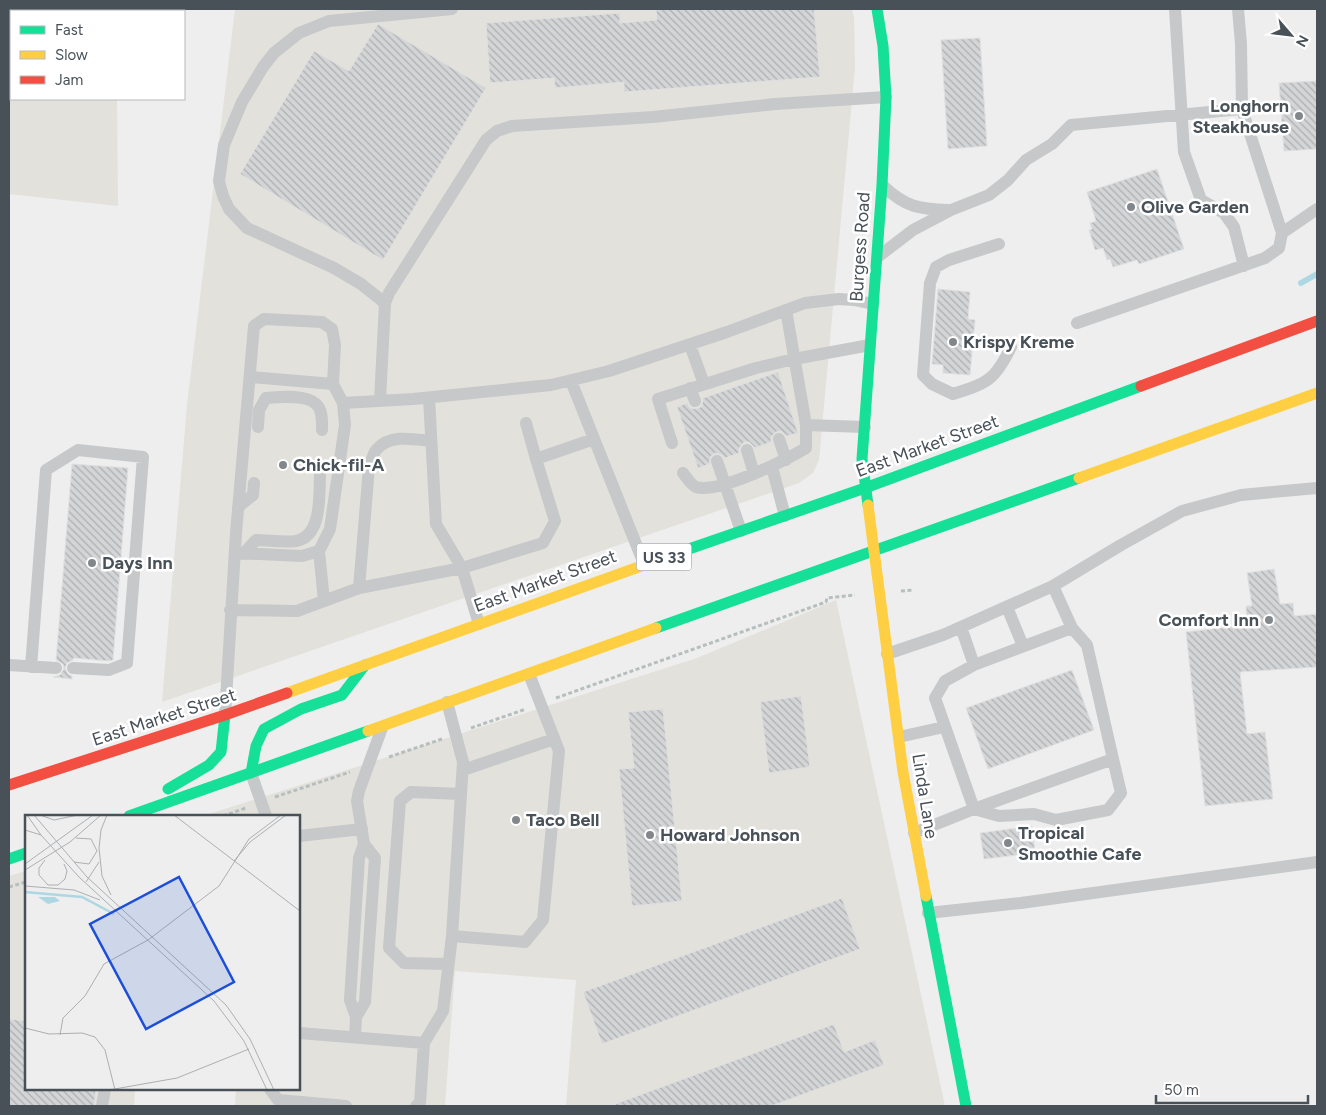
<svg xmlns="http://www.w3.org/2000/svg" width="1326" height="1115" viewBox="0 0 1326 1115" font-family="Figtree,sans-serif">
	<defs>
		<pattern id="building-back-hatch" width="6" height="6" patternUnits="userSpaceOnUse" patternTransform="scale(1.25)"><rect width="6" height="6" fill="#d4d5d7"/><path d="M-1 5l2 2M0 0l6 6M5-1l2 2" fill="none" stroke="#aeafb1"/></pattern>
	</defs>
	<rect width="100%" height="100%" fill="#eee"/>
	<path fill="#e3e1dc" d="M 9,9 L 115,9 L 115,11 L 11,11 L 11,99 L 117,99 L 118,206 L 9,194 Z
		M 235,9 L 852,9 L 854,17 L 855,67 L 819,460 L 813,473 L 799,483 L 162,702 L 187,405 Z
		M 836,600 L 945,1106 L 566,1106 L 576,980 L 455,971 L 445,1106 L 235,1106 L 236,1089 L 299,1089 L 299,816 L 203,816 L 697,658 Z
		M 26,871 L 26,1089 L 135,1089 L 134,1106 L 9,1106 L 9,876 Z"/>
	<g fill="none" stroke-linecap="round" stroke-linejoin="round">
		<path stroke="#aed7e4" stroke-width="6" d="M 1301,283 L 1317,274"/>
	</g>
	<path fill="url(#building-back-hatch)" stroke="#e0e0e1" d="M 656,9 L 814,9 L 820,77 L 624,92 L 624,82 L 555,88 L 554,78 L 490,83 L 486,23 L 620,13 L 620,23 L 657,20 Z
		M 378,24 L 486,88 L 383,260 L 240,174 L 314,51 L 349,71 Z
		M 980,38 L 987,146 L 948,149 L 941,40 Z
		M 1317,81 L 1317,149 L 1284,151 L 1279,83 Z
		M 1157,169 L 1184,249 L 1139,264 L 1137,260 L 1113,267 L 1110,259 L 1107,260 L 1103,248 L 1095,250 L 1089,230 L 1092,229 L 1090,223 L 1096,221 L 1087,192 Z
		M 938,289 L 970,292 L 968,319 L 975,320 L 970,375 L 943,373 L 943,365 L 932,364 Z
		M 778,372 L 798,433 L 787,436 L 781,431 L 776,432 L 771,437 L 771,442 L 755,448 L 749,442 L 744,442 L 739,448 L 739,453 L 725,458 L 722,455 L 715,453 L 711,456 L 709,464 L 698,468 L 677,407 L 687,403 L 690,408 L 697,409 L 702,406 L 703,398 Z
		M 72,464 L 128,468 L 113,660 L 109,661 L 73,658 L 73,660 L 67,663 L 65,668 L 68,674 L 72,676 L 72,679 L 53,677 L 60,675 L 64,669 L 63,664 L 56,660 Z
		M 1274,569 L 1280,604 L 1293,603 L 1294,616 L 1317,614 L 1317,667 L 1240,672 L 1247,734 L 1265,732 L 1273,799 L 1205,806 L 1186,632 L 1247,625 L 1246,606 L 1252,606 L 1247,573 Z
		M 1072,670 L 1094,730 L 988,769 L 966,708 Z
		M 801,696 L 810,767 L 769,773 L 760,702 Z
		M 663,709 L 682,901 L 632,906 L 619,769 L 634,768 L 628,712 Z
		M 1032,826 L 1035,853 L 984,859 L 980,833 Z
		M 842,898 L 860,949 L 602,1044 L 583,992 Z
		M 9,1019 L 26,1021 L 26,1089 L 96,1089 L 94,1106 L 9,1106 Z
		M 834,1024 L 844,1052 L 875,1040 L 884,1065 L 771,1106 L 615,1106 L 615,1104 Z"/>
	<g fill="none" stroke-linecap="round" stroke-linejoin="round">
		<path stroke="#b6bfbd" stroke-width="3" stroke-dasharray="4 2.5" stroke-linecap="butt" d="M 901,591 L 913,590
			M 556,698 L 826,602 L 827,598 L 855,595
			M 471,728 L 526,709
			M 389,757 L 442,739
			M 275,797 L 350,772
			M 223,816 L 246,808
			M 9,887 L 26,882"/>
		<path stroke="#c6c8c9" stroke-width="12" d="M 1175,9 L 1184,152 L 1201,200 L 1224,213 L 1234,227 L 1244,266
			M 1238,9 L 1241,44 L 1242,109 L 1282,233
			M 883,186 C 906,207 918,209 948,210
			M 999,244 L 949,260 L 936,267 L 930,283 L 923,375 L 932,384 L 953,394 C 988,383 995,380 1011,347
			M 879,256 L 913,230 L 951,210 L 989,195 L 1008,180 L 1026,160 L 1052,144 L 1071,125 L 1242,109
			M 385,303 L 361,284 L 334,268 L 247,228 L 229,209 L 223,196 L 219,181 L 224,145 L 242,102 L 263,67 L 274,53 L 299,33 L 329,21 L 452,9
			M 786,310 L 806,425
			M 1077,323 L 1265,258 L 1279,248 L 1282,233 L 1317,209
			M 690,345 L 704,384
			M 250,377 L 333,384
			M 571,381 L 644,564
			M 690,388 L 695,401
			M 380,401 L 385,303 L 389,293 L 486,140 L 497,131 L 512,126 L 653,117 L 775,104 L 886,97
			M 343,403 L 413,399 L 551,385 L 609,371 L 727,332 L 805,303 L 839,299 L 854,300 L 873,304
			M 526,423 L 536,459 L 594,439
			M 258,427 L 259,410 L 266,398 C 279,397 306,394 316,404 C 323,410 322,422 322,430
			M 779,439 L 786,460
			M 672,443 L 658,399 L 756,368 L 794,359 L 870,345
			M 747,450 L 754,474
			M 717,461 L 741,531
			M 772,467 L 785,516
			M 683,473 C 687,478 691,485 696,487 C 718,494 786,460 806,448 L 806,425 L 865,427
			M 238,507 L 253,495 L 254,483
			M 319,551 L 324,601
			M 243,554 L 256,540 C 268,540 283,543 296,541 C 323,536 319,493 320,472
			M 359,588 L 369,467 C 372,461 373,453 377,449 C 391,434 413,439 431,441
			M 1007,607 L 1023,646
			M 230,610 L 297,611 L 359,588 L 462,568 L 436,524 L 429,398
			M 479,624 L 462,568 L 543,543 L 555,521 L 536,459
			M 961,627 L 974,665
			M 887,654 L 943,635 L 1053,586 L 1121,545 L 1182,511 L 1241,495 L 1317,488
			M 9,665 L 56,668
			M 31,667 L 46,470 L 78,450 L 143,457 L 127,663 L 109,670 L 73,668
			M 225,715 L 236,533 L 254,326 L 264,319 L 322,322 L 332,329 L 335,345 L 333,384 L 343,403 L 345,425 L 330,529 L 319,551 L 302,556 L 235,553
			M 899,737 L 944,727
			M 463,770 L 554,739
			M 251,773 L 266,816
			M 974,809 L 1113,759 L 1087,645 L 1072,628
			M 974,809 L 999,816 L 1034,814 L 1056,820 L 1108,810 L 1121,793 L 1113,759
			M 914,833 L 974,809 L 935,698 L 945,681 L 974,665 L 1072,628 L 1053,586
			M 299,836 L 362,829
			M 928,913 L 1021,903 L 1317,862
			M 452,936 L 525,942 L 543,920 L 559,751 L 529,674
			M 448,964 L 404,963 L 389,948 L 400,801 L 411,792 L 461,794
			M 356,1017 L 350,1000 L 359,858 L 364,844
			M 299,1033 L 424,1043 L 443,1011 L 452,936 L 463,762 L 447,702
			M 355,1037 L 356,1017 L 365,1002 L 375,858 L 364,844 L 357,801 L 359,791 L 382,728
			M 270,1089 L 278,1100 L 346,1106
			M 102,1106 L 105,1089
			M 416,1106 L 420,1103 L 424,1043"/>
		<path stroke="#16e098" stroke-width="11" d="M 868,505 L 862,459 L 882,185 L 886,97 L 883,46 L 877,9
			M 686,550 L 865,488 L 1141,386
			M 656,628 L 1079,478
			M 251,773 L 256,746 L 264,729 L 301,709 L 342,695 L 365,665
			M 168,789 L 209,765 L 221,752 L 225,715
			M 129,816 L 368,731
			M 9,859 L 26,853
			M 926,896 L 966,1106"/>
		<path stroke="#ffcf43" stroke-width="11" d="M 1079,478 L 1317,393
			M 868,505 L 903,772 L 926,896
			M 287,693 L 686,550
			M 368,731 L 656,628"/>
		<path stroke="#f24e42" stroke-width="11" d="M 1141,386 L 1317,321
			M 9,785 L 225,715 L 287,693"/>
	</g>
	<g fill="#82878c" stroke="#fff" stroke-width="2">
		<circle cx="1299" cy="116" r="5"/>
		<circle cx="1131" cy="207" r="5"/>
		<circle cx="953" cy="342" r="5"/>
		<circle cx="283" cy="465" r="5"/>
		<circle cx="92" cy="563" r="5"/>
		<circle cx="1269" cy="620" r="5"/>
		<circle cx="516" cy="820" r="5"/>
		<circle cx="650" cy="835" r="5"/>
		<circle cx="1008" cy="843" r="5"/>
	</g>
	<g text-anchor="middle" stroke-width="5" stroke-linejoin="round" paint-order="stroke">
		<rect fill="#fff" stroke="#7f848a" stroke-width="1" x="636.5" y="543.5" width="55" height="27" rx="4"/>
		<g font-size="16" font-weight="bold" fill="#485058">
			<text x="664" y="563">US 33</text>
		</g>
		<g font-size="18" font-weight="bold" fill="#485058" stroke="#fff" text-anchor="start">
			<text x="1289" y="112" text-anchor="end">Longhorn<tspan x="1289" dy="21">Steakhouse</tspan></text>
			<text x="1141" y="213">Olive Garden</text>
			<text x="963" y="348">Krispy Kreme</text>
			<text x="293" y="471">Chick-fil-A</text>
			<text x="102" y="569">Days Inn</text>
			<text x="1259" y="626" text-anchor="end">Comfort Inn</text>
			<text x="526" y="826">Taco Bell</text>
			<text x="1018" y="839">Tropical<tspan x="1018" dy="21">Smoothie Cafe</tspan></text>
			<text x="660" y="841">Howard Johnson</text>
		</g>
		<g font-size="18" fill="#485058" stroke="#fff">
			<text transform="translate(860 247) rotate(-86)" y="6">Burgess Road</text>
			<text transform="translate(927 446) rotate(-20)" y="6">East Market Street</text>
			<text transform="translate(545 581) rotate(-20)" y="6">East Market Street</text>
			<text transform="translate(164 717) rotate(-18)" y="6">East Market Street</text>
			<text transform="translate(925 796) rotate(81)" y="6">Linda Lane</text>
		</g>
	</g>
	<g transform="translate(25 815)">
		<rect width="275" height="275" fill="#eee"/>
		<path d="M 0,82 L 30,82 L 35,86 L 23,89 L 13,82 Z" fill="#aed7e4"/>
		<path fill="none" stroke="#aed7e4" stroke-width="2.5" d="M 0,77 L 57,82 L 89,99"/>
		<path fill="none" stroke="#acafb2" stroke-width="1" d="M 2,0 L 16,20M 9,0 L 62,62 L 201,190 L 225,224 L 249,275M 15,0 L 29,5 L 53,0M 82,0 L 76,15 L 74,33 L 77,61 L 86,80M 149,0 L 275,96M 0,15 L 16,20 L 54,62 L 189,186 L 219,226 L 242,275M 20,45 L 14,53 L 14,60 L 23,70 L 33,70 L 40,64 L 42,56 L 39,49M 209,46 L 225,27 L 261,0M 49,47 L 64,49 L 72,36 L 66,24 L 51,23M 0,49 L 68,0M 0,55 L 45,27 L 76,0M 61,67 L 74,47M 0,71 L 49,75 L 75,85M 0,213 L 24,219 L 57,218 L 70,222 L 80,235 L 90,275M 35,220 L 38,203 L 60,181 L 79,149 L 123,125 L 194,71 L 224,24 L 256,0M 84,275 L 152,263 L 224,234"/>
		<path fill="#1d4ed8" fill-opacity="0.15" stroke="#1d4ed8" stroke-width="2.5" d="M 154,62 L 209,167 L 121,214 L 65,109 Z"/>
		<rect width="275" height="275" fill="none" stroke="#485058" stroke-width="2.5"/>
	</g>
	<rect width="1326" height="1115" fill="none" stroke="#485058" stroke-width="20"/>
	<rect x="10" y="10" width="175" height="90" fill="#ffffff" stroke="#b6b9bc"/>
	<rect x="20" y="26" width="25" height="8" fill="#16e098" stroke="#b6b9bc"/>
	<text x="55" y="35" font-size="15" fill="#485058">Fast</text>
	<rect x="20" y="51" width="25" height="8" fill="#ffcf43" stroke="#b6b9bc"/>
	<text x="55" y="60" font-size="15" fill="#485058">Slow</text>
	<rect x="20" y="76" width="25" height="8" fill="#f24e42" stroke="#b6b9bc"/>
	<text x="55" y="85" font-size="15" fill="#485058">Jam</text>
	<g transform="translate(1291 35) rotate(118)" stroke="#ffffff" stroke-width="4" paint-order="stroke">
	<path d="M0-4L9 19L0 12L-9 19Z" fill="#485058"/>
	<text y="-8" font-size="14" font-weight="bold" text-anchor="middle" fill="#485058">N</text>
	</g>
	<path d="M1156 1095v8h152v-8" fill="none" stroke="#485058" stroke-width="2.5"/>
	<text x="1164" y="1095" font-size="15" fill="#485058" stroke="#ffffff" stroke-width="4" paint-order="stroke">50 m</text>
</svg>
